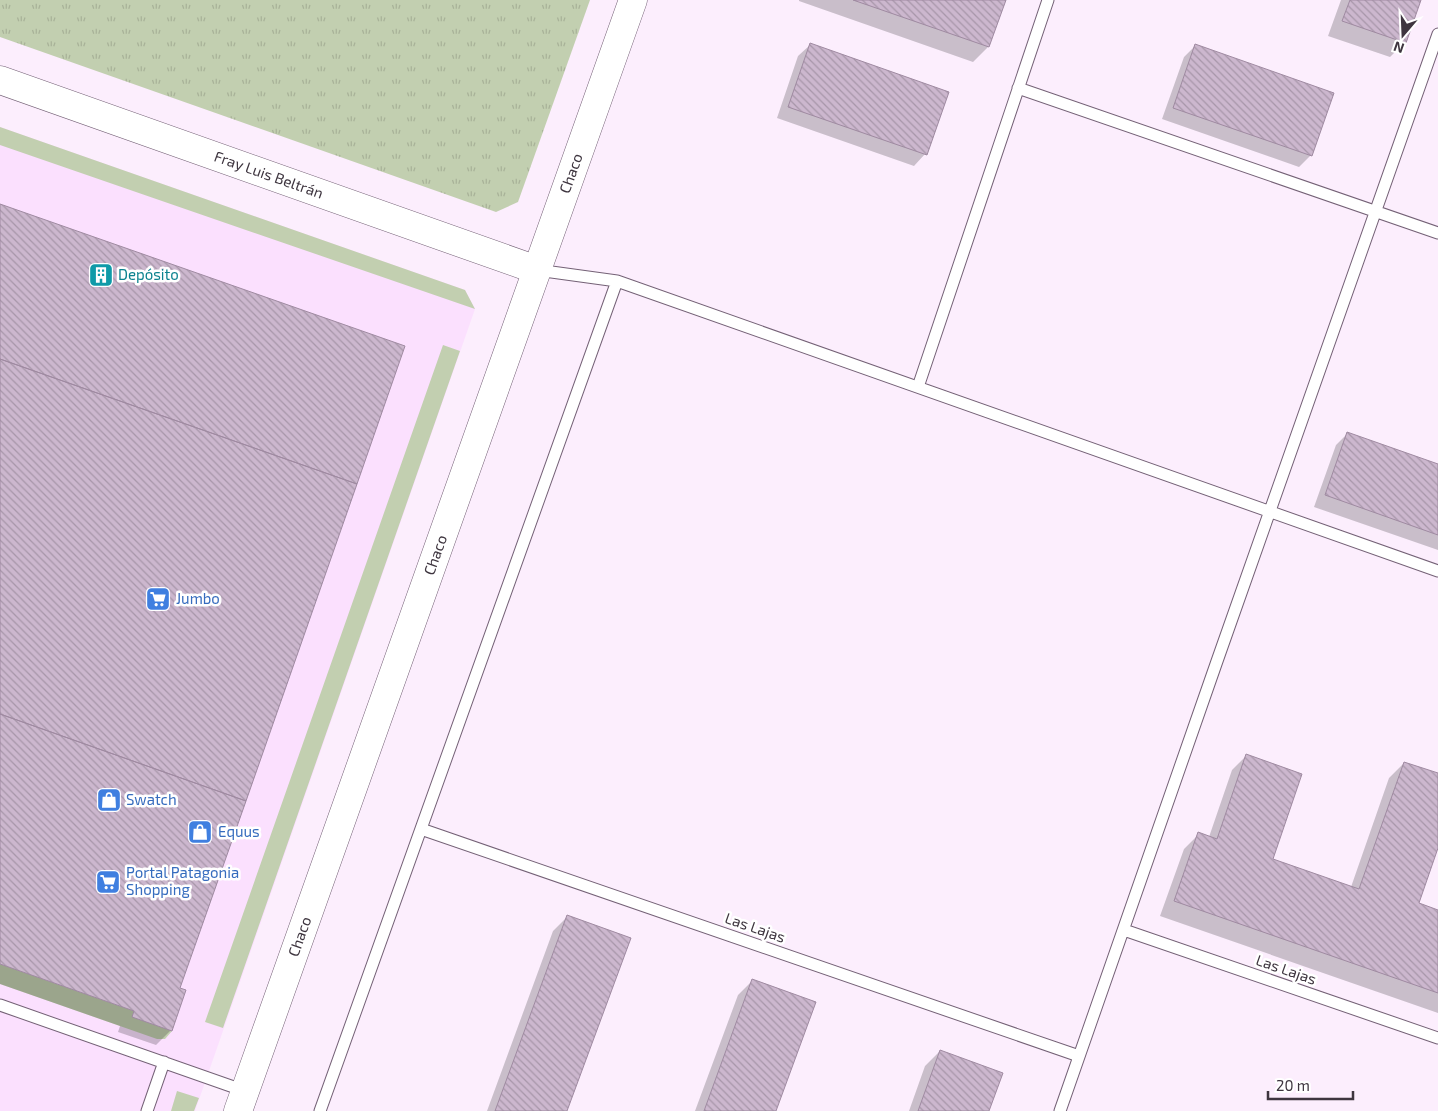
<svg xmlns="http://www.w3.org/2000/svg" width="1438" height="1111" viewBox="0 0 1438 1111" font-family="'Exo 2',sans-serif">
	<defs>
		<pattern id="grass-tufts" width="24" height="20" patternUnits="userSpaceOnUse" patternTransform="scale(1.25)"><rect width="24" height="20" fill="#c2cfb0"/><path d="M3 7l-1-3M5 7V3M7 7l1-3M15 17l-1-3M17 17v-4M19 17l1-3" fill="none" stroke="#a8b298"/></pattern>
		<pattern id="building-back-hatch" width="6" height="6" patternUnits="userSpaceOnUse" patternTransform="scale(1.25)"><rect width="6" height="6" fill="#ccb7ce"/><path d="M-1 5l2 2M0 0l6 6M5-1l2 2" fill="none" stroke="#a796a9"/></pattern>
	</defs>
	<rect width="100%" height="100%" fill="#fceefd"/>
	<path fill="#fbe0fe" d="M 0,127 L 465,290 L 475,309 L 195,1111 L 0,1111 Z"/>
	<path fill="url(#grass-tufts)" d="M 0,0 L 590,0 L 518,202 L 496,212 L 0,37 Z"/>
	<path fill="#c2cfb0" d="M 0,127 L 465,290 L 475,309 L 0,145 Z
		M 443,345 L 460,351 L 223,1028 L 205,1022 Z
		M 0,964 L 134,1011 L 133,1017 L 172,1031 L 165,1039 L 157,1039 L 0,984 Z
		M 177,1091 L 199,1098 L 194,1111 L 171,1111 Z"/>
	<path fill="#0003" d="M 799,0 L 1004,0 L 988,47 L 973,62 L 799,1 Z
		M 1341,0 L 1420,0 L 1405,42 L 1390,57 L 1328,36 Z
		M 810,45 L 925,154 L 914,166 L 777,118 L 798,56 Z
		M 1195,46 L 1311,155 L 1299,167 L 1162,119 L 1184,57 Z
		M 0,206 L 178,988 L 171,1030 L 156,1045 L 118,1032 L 120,1026 L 0,984 Z
		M 1347,434 L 1438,465 L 1438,550 L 1314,507 L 1336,445 Z
		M 1247,755 L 1271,860 L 1351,887 L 1389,778 L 1404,763 L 1438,775 L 1438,845 L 1417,904 L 1438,911 L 1438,1013 L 1160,916 L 1184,849 L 1199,834 L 1209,837 L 1232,770 Z
		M 568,916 L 566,1111 L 487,1111 L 553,931 Z
		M 753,980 L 774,1111 L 695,1111 L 738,995 Z
		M 940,1051 L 988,1111 L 909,1111 L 925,1066 Z"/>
	<path fill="url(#building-back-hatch)" stroke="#9f8aa1" d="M 853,0 L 1006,0 L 989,47 Z
		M 1350,0 L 1421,0 L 1406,43 L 1342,21 Z
		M 810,43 L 949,92 L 927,155 L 788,107 Z
		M 1195,44 L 1334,93 L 1312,156 L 1173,108 Z
		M 0,204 L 405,346 L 357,484 L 0,359 Z
		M 0,359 L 357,484 L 246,801 L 0,714 Z
		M 1347,432 L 1438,464 L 1438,535 L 1325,495 Z
		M 0,714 L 246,801 L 180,988 L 186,990 L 172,1031 L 132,1017 L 134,1011 L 0,964 Z
		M 1246,754 L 1302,774 L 1273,859 L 1359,889 L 1404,762 L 1438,773 L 1438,848 L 1419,903 L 1438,910 L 1438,993 L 1174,901 L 1198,832 L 1217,839 Z
		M 567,915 L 631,938 L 567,1111 L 495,1111 Z
		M 752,979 L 816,1002 L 776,1111 L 704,1111 Z
		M 940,1050 L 1003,1073 L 989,1111 L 918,1111 Z"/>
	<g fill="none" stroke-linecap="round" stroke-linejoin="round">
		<defs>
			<path id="service" d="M 1018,88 L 1438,233
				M 537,270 L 617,281 L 1438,571
				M 918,387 L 1048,0
				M 421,829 L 1079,1056
				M 1124,930 L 1438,1038
				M 0,1005 L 245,1091
				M 147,1111 L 164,1062
				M 320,1111 L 617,281
				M 1060,1111 L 1216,664 L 1438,34"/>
			<g id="tertiary">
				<path id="s1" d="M 0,80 L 537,270"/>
				<path id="s2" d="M 238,1111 L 633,0"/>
			</g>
		</defs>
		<use href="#service" stroke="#746176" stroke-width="13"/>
		<use href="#tertiary" stroke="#746176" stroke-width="29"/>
		<use href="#service" stroke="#fff" stroke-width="11"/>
		<use href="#tertiary" stroke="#fff" stroke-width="28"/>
	</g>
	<defs>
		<symbol id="building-square" viewBox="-11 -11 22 22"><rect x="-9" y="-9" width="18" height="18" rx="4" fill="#0f9aa8" stroke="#fff"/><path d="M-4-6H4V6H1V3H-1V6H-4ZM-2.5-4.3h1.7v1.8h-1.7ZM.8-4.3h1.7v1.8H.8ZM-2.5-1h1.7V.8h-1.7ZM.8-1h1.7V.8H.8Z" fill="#fff"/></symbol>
		<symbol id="supermarket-square" viewBox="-11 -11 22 22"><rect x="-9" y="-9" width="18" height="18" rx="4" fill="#3f7fe0" stroke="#fff"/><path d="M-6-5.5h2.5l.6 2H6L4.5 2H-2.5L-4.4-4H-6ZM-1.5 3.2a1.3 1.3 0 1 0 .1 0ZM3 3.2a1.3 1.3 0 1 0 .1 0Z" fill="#fff"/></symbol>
		<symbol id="shop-square" viewBox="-11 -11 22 22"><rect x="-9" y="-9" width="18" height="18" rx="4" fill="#3f7fe0" stroke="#fff"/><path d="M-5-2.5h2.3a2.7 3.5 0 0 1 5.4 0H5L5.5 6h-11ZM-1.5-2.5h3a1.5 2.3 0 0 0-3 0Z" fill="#fff"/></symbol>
	</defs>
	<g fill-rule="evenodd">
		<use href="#building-square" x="87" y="261" width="28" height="28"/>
		<use href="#supermarket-square" x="144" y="585" width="28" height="28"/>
		<use href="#shop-square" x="95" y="786" width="28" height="28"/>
		<use href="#shop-square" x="186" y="818" width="28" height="28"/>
		<use href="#supermarket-square" x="94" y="868" width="28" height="28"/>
	</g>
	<g text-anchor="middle" stroke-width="5" stroke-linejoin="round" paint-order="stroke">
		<g font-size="15" fill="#3e353f" stroke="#fff">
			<text dy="5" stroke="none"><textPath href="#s2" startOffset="995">Chaco</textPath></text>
			<text dy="5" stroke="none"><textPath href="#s1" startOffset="285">Fray Luis Beltrán</textPath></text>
			<text dy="5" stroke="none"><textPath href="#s2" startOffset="590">Chaco</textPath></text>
			<text transform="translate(755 928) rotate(19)" y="5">Las Lajas</text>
			<text dy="5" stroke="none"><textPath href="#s2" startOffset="185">Chaco</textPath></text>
			<text transform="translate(1286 970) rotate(19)" y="5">Las Lajas</text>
		</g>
		<g font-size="15" fill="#0d838f" stroke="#fff" text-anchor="start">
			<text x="118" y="280">Depósito</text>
		</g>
		<g font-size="15" fill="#366cbe" stroke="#fff" text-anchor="start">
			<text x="176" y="604">Jumbo</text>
			<text x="126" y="805">Swatch</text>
			<text x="218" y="837">Equus</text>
			<text x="126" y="878">Portal Patagonia<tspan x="126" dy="17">Shopping</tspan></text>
		</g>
	</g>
	<g transform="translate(1403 35) rotate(199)" stroke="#ffffff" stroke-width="4" paint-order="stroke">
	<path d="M0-4L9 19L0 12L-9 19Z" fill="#3e353f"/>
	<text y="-8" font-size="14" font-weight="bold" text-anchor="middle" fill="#3e353f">N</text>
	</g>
	<path d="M1268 1091v8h85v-8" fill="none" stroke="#3e353f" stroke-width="2.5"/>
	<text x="1276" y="1091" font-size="15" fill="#3e353f" stroke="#ffffff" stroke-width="4" paint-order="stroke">20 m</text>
</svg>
